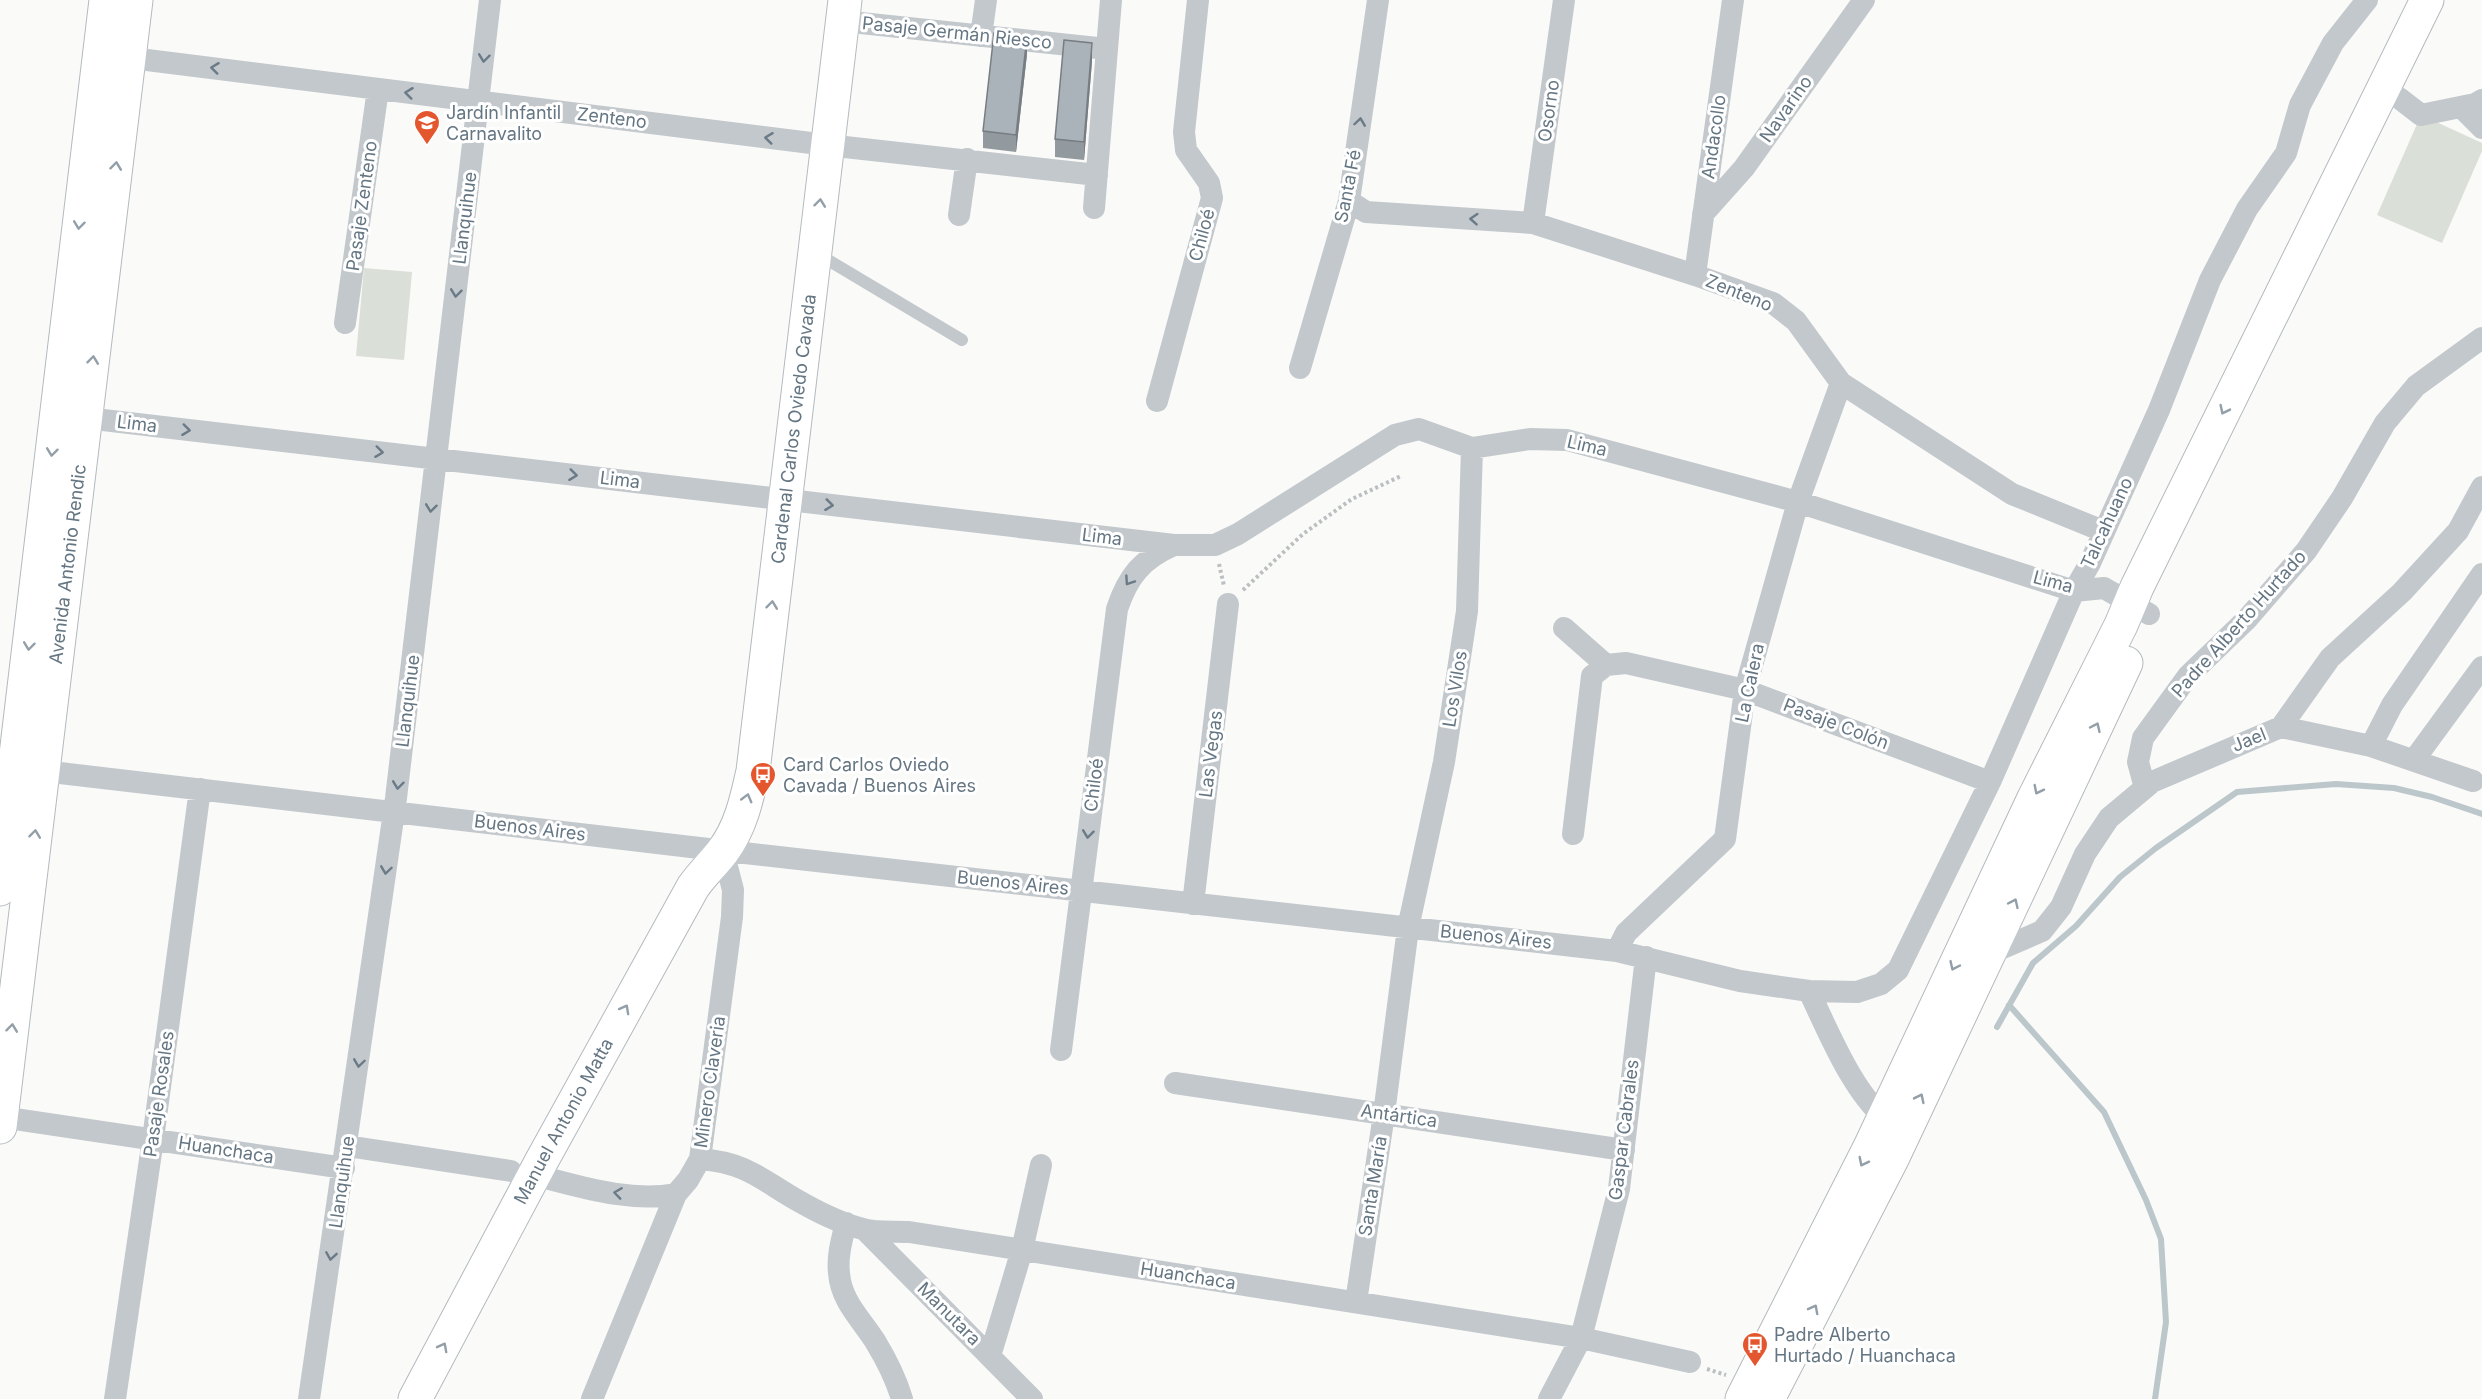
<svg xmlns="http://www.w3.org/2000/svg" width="2482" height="1399" viewBox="0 0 2482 1399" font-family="Inter,sans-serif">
	<rect width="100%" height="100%" fill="#fafaf8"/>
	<path fill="#dadfd7" d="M 2421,115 L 2482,143 L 2482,151 L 2442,243 L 2377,215 Z
		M 364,268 L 412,272 L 404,360 L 356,356 Z"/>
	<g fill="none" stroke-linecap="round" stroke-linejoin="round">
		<path stroke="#bbc7cb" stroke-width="6" d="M 2009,1005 L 2104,1112 L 2146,1200 L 2161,1239 L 2166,1322 L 2155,1399
			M 1997,1027 L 2033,963 L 2076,926 L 2120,877 L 2156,848 L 2237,792 L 2336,784 L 2394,788 L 2432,797 L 2482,814"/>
		<defs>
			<g id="secondary">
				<path d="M 0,889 L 106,0"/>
				<path id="s1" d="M 0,1127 L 136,0"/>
				<path id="s2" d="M 415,1399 L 541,1162 L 693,887 C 702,874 714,863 723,851 C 741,827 747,798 753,771 L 845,0"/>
				<path d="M 1742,1399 L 1870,1147 L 2034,798 L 2121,625 L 2137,587 L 2427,0"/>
				<path d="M 1768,1399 L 1892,1159 L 2126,663"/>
			</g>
		</defs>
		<use href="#secondary" stroke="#b3babf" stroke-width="35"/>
		<path stroke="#bbbfc2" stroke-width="4" stroke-dasharray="3 3" stroke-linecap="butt" d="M 1219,564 L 1224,586
			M 1243,590 L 1303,534 L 1352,499 L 1401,476
			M 1707,1369 L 1726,1375"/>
		<path stroke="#c3c8cc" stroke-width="12" d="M 818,254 L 962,340"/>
		<path stroke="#c3c8cc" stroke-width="22" d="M 842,21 L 1107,49
			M 981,36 L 986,0
			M 116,62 L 129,58 L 139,59 L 827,145 L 1097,175
			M 2399,98 L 2421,115 L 2475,104 L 2482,100
			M 2461,107 L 2482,128
			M 1349,201 L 1366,212 L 1533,223 L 1695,275 L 1773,303 L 1796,321 L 1841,383 L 2012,494 L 2103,531
			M 1094,208 L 1111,0
			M 1703,214 L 1744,168 L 1864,0
			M 959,215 L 967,159
			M 1533,223 L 1564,0
			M 1695,275 L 1733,0
			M 345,323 L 378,89
			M 1300,368 L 1349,201 L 1378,0
			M 1157,401 L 1212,198 L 1209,183 L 1186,150 L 1184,132 L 1198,0
			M 73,411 L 86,418 L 1174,545 L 1215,545 L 1238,534 L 1395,435 L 1419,429 L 1472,448 L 1530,439 L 1567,440 L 1798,502 L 2074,591 L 2104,588 L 2149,614
			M 1564,628 L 1606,665
			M 2281,727 L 2371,746 L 2473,781
			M 2371,746 L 2392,705 L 2482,574
			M 2414,760 L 2482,667
			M 43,771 L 691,847 L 1617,951 L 1740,981 L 1809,991 C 1828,1031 1856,1101 1893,1124
			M 2145,788 L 2138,762 L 2143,738 L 2188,676 L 2247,619 L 2306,551 L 2342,498 L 2385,423 L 2416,386 L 2482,338
			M 1573,834 L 1592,676 L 1606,665 L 1626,663 L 1745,690 L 1990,782
			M 1193,904 L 1228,604
			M 1617,951 L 1626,933 L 1725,839 L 1745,690 L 1798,502 L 1841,383
			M 1991,953 L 2042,931 L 2061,907 L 2085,854 L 2109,818 L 2152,782 L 2281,727 L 2330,658 L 2402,592 L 2458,531 L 2482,487
			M 1809,991 L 1857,992 L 1881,984 L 1898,970 L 1990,782 L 2074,591 L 2090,563 L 2159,410 L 2210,280 L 2247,209 L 2286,153 L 2300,105 L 2333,43 L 2367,0
			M 1061,1050 L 1117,609 C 1128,576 1142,559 1174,545
			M 1175,1083 L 1624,1150
			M 1,1117 L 344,1168
			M 347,1146 L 511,1171
			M 700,1159 C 750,1163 763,1182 804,1204 C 822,1214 843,1224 863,1229 C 877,1233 895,1231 909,1232 L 1581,1338 L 1690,1362
			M 534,1175 C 579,1186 629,1203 676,1194
			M 846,1223 C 842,1239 837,1256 839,1273 C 841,1301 861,1319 875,1341 C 886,1359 896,1379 902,1399
			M 865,1230 L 1032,1399
			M 1356,1302 L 1384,1114 L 1408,928 L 1444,762 L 1467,611 L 1472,448
			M 990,1356 L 1022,1250 L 1041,1165
			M 115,1399 L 153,1139 L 200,789
			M 309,1399 L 396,798 L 490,0
			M 592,1399 L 676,1194 L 688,1180 L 700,1159 L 732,917 L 733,890 L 723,851
			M 1549,1399 L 1581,1338 L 1619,1189 L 1646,957"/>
		<use href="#secondary" stroke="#fff" stroke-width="33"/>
	</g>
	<path fill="#929a9f" d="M 1027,54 L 1016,152 L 983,148 L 983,131 Z
		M 1092,61 L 1084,160 L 1055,157 L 1055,139 Z"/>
	<path fill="#777d82" d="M 1027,36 L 1027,54 L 1016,152 L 1016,135 Z
		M 1092,43 L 1092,61 L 1084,160 L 1084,142 Z"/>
	<path fill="#aab3b9" stroke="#777d82" stroke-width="1.5" d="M 994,33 L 1027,36 L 1016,135 L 983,131 Z
		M 1064,40 L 1092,43 L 1084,142 L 1055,139 Z"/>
	<defs><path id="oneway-chevron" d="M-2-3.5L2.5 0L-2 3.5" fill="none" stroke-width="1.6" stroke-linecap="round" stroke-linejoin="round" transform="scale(1.5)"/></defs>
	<g stroke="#6a7a87">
		<use href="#oneway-chevron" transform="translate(484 58) rotate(97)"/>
		<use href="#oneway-chevron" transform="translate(215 68) rotate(-173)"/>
		<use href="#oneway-chevron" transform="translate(409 93) rotate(-173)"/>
		<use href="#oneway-chevron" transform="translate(1360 122) rotate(-82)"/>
		<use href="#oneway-chevron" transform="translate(769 138) rotate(-173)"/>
		<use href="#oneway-chevron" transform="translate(1474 219) rotate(-176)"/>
		<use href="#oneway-chevron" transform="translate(456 293) rotate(97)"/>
		<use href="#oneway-chevron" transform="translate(186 430) rotate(7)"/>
		<use href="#oneway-chevron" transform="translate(379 452) rotate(7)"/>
		<use href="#oneway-chevron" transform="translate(573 475) rotate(7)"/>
		<use href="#oneway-chevron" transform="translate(829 505) rotate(7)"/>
		<use href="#oneway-chevron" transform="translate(431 508) rotate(97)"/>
		<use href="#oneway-chevron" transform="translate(1129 581) rotate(124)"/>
		<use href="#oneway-chevron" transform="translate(398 785) rotate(97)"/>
		<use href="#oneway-chevron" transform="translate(1088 834) rotate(97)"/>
		<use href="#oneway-chevron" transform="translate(386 870) rotate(98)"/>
		<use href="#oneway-chevron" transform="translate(359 1063) rotate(98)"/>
		<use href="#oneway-chevron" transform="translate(618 1193) rotate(-172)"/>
		<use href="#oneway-chevron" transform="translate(331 1256) rotate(99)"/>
	</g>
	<g stroke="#939fa8">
		<use href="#oneway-chevron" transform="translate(116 166) rotate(-83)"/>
		<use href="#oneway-chevron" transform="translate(820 203) rotate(-83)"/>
		<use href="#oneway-chevron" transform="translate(79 225) rotate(97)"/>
		<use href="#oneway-chevron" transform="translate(93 360) rotate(-83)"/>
		<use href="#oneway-chevron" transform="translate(2224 410) rotate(116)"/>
		<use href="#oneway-chevron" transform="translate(52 452) rotate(97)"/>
		<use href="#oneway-chevron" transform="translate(772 605) rotate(-83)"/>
		<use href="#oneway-chevron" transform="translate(29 646) rotate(97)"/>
		<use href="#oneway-chevron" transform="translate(2096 727) rotate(-65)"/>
		<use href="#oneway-chevron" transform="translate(2038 790) rotate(117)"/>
		<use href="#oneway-chevron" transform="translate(747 798) rotate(-75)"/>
		<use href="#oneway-chevron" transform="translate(35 834) rotate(-83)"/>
		<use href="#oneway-chevron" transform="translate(2014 903) rotate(-65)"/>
		<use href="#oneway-chevron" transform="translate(1954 966) rotate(115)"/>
		<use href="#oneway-chevron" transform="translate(625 1009) rotate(-61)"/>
		<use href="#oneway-chevron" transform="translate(12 1028) rotate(-83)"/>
		<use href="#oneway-chevron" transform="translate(1920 1098) rotate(-64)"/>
		<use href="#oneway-chevron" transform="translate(1863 1162) rotate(117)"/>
		<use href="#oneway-chevron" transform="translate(1814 1309) rotate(-62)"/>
		<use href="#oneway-chevron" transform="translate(443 1347) rotate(-62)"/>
	</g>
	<defs>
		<symbol id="school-pin" viewBox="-11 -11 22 30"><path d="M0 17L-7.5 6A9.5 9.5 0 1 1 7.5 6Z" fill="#e4572e" stroke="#fff"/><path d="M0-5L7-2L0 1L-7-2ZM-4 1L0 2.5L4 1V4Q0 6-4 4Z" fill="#fff"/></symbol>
		<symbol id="bus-pin" viewBox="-11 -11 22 30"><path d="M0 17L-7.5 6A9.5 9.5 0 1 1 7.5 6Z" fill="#e4572e" stroke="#fff"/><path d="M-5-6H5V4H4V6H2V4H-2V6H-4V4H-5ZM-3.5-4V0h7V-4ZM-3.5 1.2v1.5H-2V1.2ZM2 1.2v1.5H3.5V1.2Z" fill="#fff"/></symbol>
	</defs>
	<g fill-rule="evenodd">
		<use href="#school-pin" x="412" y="108" width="30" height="40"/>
		<use href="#bus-pin" x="748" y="760" width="30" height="40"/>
		<use href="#bus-pin" x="1740" y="1330" width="30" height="40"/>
	</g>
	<g text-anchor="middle" stroke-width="6" stroke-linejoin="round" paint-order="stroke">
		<g font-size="18" fill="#657683" stroke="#fff">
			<text transform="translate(957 33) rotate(6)" y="6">Pasaje Germán Riesco</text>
			<text transform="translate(1786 109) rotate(-55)" y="6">Navarino</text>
			<text transform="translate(1549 111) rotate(-82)" y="6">Osorno</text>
			<text transform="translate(612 118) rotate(7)" y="6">Zenteno</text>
			<text transform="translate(1714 137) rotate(-82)" y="6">Andacollo</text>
			<text transform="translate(1348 186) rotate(-79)" y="6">Santa Fé</text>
			<text transform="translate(362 206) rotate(-82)" y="6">Pasaje Zenteno</text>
			<text transform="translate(465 218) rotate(-83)" y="6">Llanquihue</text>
			<text transform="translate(1202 235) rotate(-75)" y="6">Chiloé</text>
			<text transform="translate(1739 293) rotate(22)" y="6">Zenteno</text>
			<text transform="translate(137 424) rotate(7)" y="6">Lima</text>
			<text dy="6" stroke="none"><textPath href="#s2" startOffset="1060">Cardenal Carlos Oviedo Cavada</textPath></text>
			<text transform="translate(1587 446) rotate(13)" y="6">Lima</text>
			<text transform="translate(620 480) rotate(7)" y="6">Lima</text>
			<text transform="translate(2107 523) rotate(-65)" y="6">Talcahuano</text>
			<text transform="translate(1102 537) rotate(7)" y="6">Lima</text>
			<text dy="6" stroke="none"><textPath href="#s1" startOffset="567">Avenida Antonio Rendic</textPath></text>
			<text transform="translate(2053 582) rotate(15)" y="6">Lima</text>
			<text transform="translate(2239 624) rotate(-48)" y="6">Padre Alberto Hurtado</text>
			<text transform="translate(1750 683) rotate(-78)" y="6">La Calera</text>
			<text transform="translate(1455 689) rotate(-81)" y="6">Los Vilos</text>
			<text transform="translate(408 701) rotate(-83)" y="6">Llanquihue</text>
			<text transform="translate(1836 724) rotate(21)" y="6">Pasaje Colón</text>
			<text transform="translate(2249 740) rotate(-22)" y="6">Jael</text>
			<text transform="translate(1211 754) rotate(-83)" y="6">Las Vegas</text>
			<text transform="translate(1094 785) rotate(-83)" y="6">Chiloé</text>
			<text transform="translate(530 828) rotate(7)" y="6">Buenos Aires</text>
			<text transform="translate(1013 883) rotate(6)" y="6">Buenos Aires</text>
			<text transform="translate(1496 937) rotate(6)" y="6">Buenos Aires</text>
			<text transform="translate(710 1082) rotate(-82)" y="6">Minero Claveria</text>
			<text transform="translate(159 1094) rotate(-82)" y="6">Pasaje Rosales</text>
			<text transform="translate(1399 1116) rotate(8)" y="6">Antártica</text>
			<text dy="6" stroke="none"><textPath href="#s2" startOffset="315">Manuel Antonio Matta</textPath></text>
			<text transform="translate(1624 1130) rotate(-83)" y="6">Gaspar Cabrales</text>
			<text transform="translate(226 1150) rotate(9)" y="6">Huanchaca</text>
			<text transform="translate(342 1182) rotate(-82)" y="6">Llanquihue</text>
			<text transform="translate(1373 1186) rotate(-81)" y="6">Santa María</text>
			<text transform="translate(1188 1276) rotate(9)" y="6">Huanchaca</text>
			<text transform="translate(949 1314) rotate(45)" y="6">Manutara</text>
		</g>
		<g font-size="18" fill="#657683" stroke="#fff" text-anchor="start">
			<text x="446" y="119">Jardín Infantil<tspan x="446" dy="21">Carnavalito</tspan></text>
			<text x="783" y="771">Card Carlos Oviedo<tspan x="783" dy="21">Cavada / Buenos Aires</tspan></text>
			<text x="1774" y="1341">Padre Alberto<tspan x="1774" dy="21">Hurtado / Huanchaca</tspan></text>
		</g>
	</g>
</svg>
